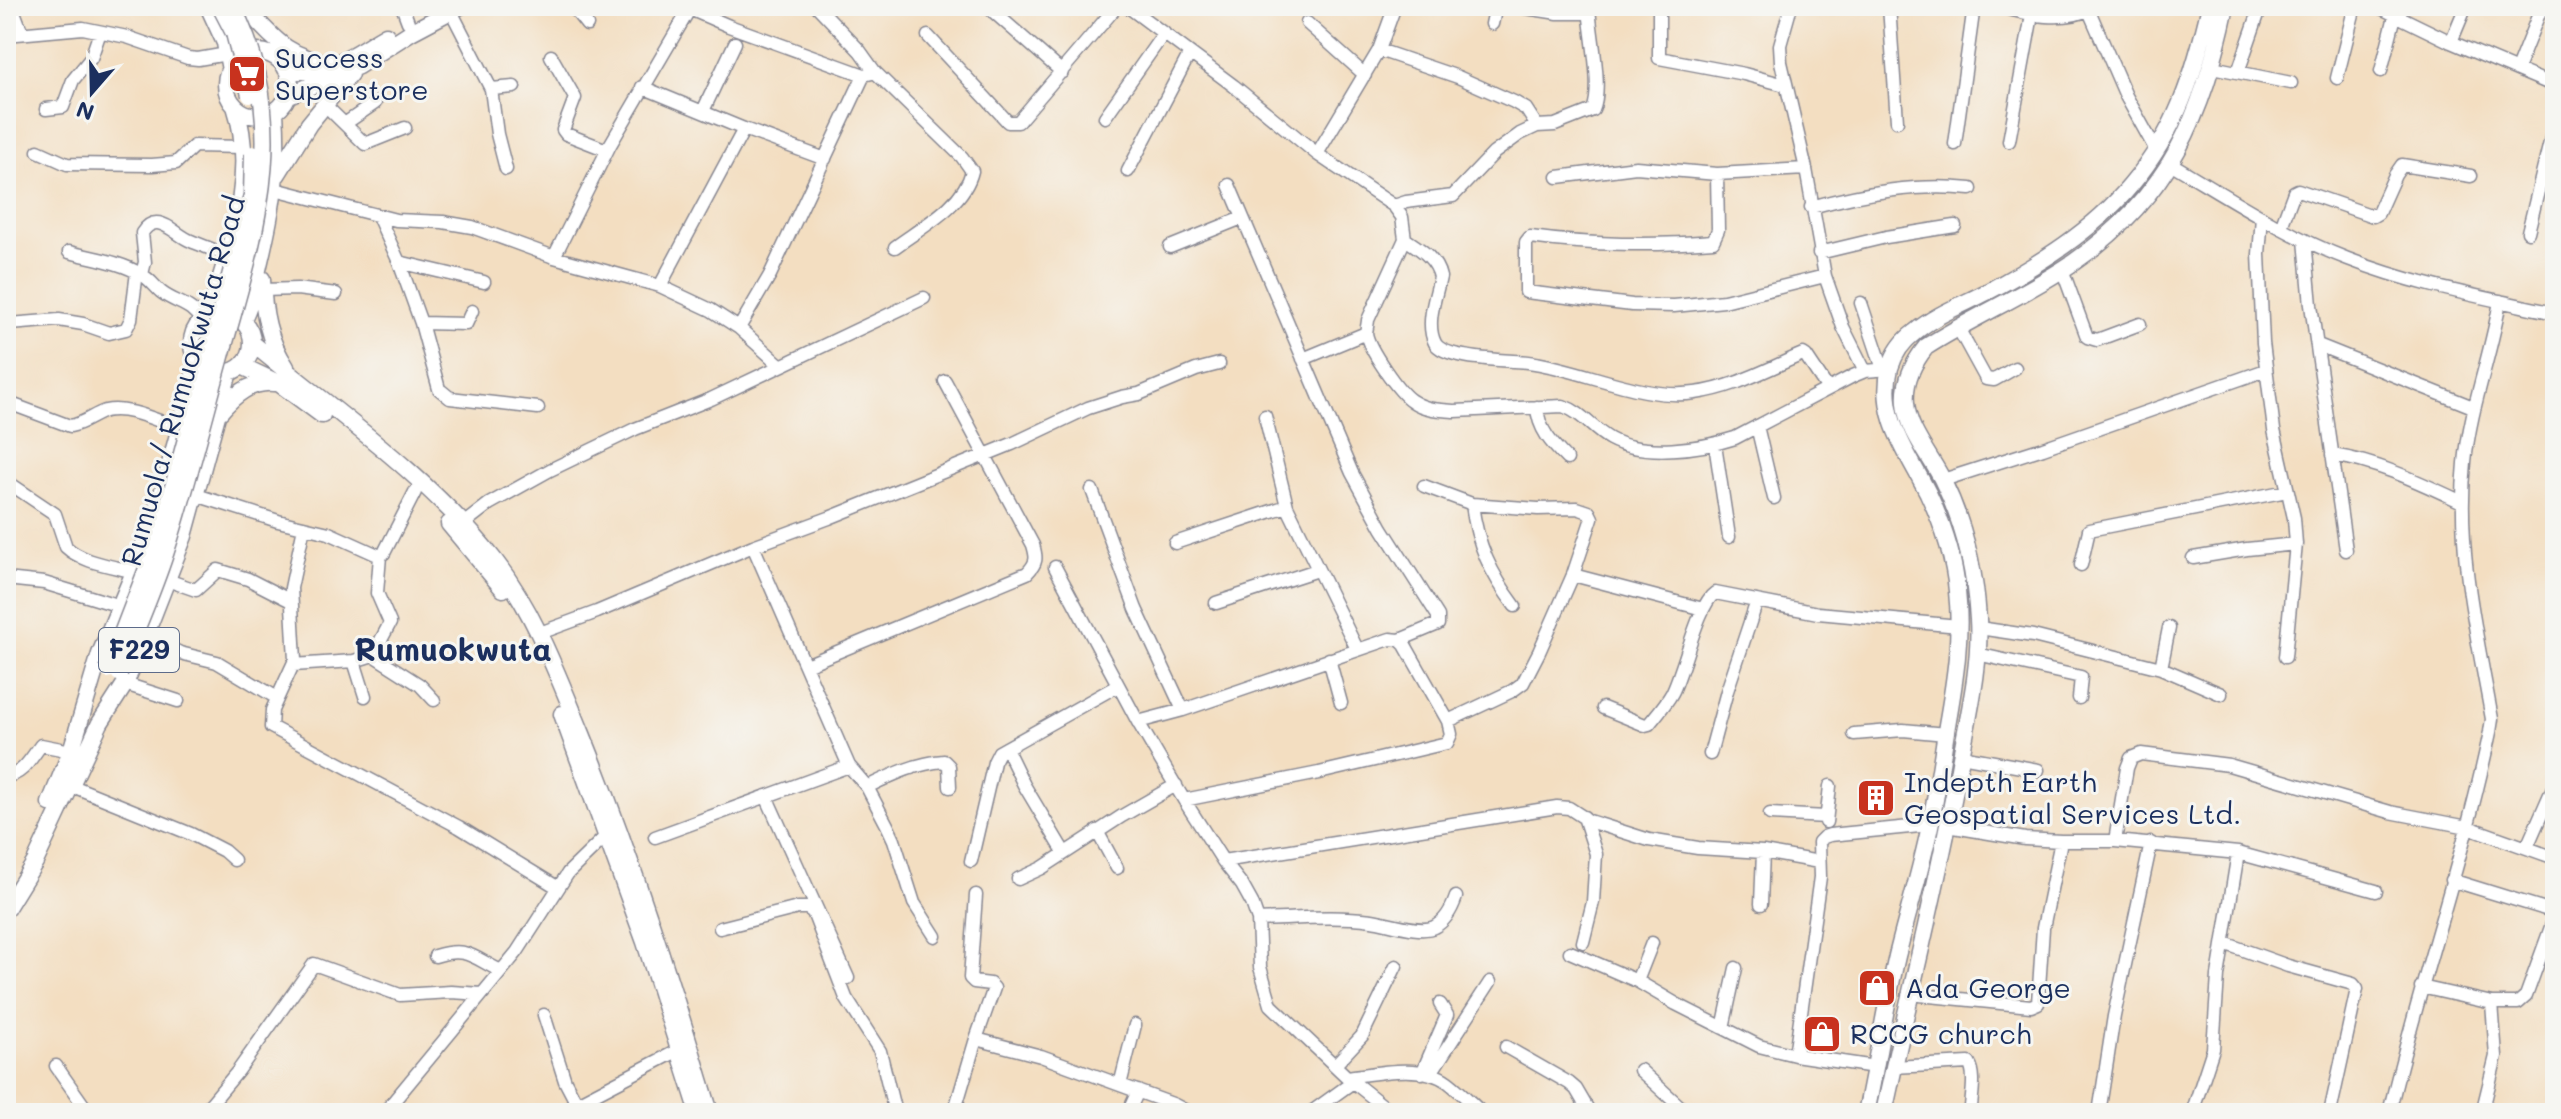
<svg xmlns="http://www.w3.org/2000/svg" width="2561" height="1119" viewBox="0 0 2561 1119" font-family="Mali,sans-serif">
	<rect width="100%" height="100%" fill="#f6f6f2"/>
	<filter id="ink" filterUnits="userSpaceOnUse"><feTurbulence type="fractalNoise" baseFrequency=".0125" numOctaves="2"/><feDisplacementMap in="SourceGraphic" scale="16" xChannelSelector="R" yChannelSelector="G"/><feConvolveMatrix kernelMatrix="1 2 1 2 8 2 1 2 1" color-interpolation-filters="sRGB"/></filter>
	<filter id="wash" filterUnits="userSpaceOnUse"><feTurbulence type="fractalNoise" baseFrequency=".006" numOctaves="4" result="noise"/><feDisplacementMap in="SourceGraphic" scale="32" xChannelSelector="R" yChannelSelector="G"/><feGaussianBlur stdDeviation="1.8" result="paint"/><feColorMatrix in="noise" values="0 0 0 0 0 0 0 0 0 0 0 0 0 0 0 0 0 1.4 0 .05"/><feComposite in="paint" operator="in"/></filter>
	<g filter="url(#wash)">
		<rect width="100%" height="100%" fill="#f3dec1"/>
	</g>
	<g filter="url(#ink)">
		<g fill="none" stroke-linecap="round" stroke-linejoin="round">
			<defs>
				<path id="minor" d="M 12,6 L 22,33
					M 402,6 L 408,22
					M 572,6 L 587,25
					M 683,6 L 729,26 L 864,75 L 872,73
					M 817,6 L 860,51 L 875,72 L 962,157 L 972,171 C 964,205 922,227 895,247
					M 987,6 L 1062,72
					M 1127,6 L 1234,86 L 1317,154 L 1394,206 L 1402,217 L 1405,239 L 1368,320 C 1368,322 1366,332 1366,333 C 1368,348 1399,393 1412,401 C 1425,410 1440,410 1455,411 L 1563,406 C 1583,413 1592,429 1610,439 C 1643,457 1701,449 1735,438 L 1853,376 L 1865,371 L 1890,369
					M 1659,6 L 1659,58 L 1744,74 L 1785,85
					M 1791,6 L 1780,45 L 1781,62 L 1806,169 L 1825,276 L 1843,327 L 1865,371
					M 1889,6 L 1897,121
					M 1998,6 C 2029,15 2063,23 2093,8
					M 2087,6 L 2126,96 L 2157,152
					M 2377,6 L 2451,42 L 2555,86
					M 1526,8 L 1558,13 L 1589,13
					M 451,11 L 491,89 L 497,134 L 506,169
					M 1307,23 L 1365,75
					M 1492,24 L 1496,6
					M 6,35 L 83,28 L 127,37 L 188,58 L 198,59 L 227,54
					M 928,36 L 1008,122 L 1018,122 L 1117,6
					M 2451,42 L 2466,6
					M 1379,50 L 1458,77 L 1514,102 L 1526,109 L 1537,126
					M 551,56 L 575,98 L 563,130 L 566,134 L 607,150
					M 2212,67 L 2291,83
					M 2517,69 L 2542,6
					M 2381,71 L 2395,16
					M 2238,72 L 2261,6
					M 2337,78 L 2355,6
					M 642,87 L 744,129 L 825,159
					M 491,89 L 514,87
					M 324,104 L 365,144 L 405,128
					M 46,109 L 63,107 L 73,80 L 91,58 L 100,32
					M 703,111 L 735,43
					M 1105,117 L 1164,33
					M 346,123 L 375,103
					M 2009,141 L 2032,15
					M 1955,144 L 1974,6
					M 38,151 L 67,164 L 152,165 L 176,163 L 194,146 L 243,147
					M 1317,154 L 1379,50 L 1395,6
					M 2170,163 C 2228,197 2285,235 2348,259 C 2414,285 2486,298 2555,313
					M 1128,171 L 1190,53
					M 1717,174 L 1718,230 L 1713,241 C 1656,246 1587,245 1530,237 L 1526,242 L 1526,292 L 1632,305 L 1674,306 L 1724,301 L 1825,276
					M 1558,177 L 1636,167 L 1717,174 L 1806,169
					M 1229,185 L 1352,473 L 1382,528 L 1438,616 L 1438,624 L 1400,640
					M 275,189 L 396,220 L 443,222 L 472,227 L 554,257 L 660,286 L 711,310 L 739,328 L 780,365
					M 1394,206 L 1406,202 L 1453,196 L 1494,153 L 1520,134 L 1537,126 L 1555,125 L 1593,110 C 1603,87 1590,33 1589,6
					M 1811,207 C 1863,193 1917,183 1971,189
					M 378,216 L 399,262 L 421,323 L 439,389 L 450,398 L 538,408
					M 2262,217 L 2259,254 L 2263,343 L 2274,430 L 2294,518 L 2296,544 L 2285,657
					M 2281,227 L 2294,192 L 2298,190 L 2373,216 L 2378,213 L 2395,175 L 2402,165 L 2471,176
					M 2528,232 L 2555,122
					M 1405,239 C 1420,249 1436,258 1440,277 C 1436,296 1425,324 1435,343 C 1444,360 1508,360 1528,362 C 1580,368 1643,401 1695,393 C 1734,388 1767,369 1803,354 L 1806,356 L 1828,389
					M 2305,240 L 2311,305 L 2346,550
					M 1170,247 L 1242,218
					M 69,252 C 92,258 122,262 142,275 C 150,279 155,287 161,292 C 176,304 192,303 201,321
					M 1819,253 L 1886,237 L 1955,226
					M 554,257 L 610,145 L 689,10
					M 399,262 L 484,282
					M 2062,269 L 2087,337 L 2097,340 L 2140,324
					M 142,274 L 145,262 L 142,233 C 157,209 175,235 191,241 C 203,246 215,250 227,256
					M 660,286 L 744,129
					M 262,290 L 297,289 L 336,294
					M 1861,303 L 1883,369
					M 421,323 L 466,324 L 472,311
					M 10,324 L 59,320 L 83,324 L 109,333 L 126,329 L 131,319 L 137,272
					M 739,328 L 770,275 L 864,75
					M 1958,328 L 1986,379 L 1994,380 L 2015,368
					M 2318,345 L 2473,407
					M 1303,359 L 1366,333
					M 6,402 L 70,426 C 84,424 93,415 105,411 C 129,406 157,421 179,428
					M 1537,407 C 1538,429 1552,444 1567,459
					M 1265,416 L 1287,506 L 1357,649
					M 1757,426 L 1774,498
					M 1715,444 L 1729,537
					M 2332,455 C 2378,462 2419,482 2462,502
					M 1943,480 L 2043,448 L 2266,370
					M 6,481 L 55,514 L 66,547 C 83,563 113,566 134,572
					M 1424,486 L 1472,504 L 1538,509 L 1577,508 L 1589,512 L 1592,518 L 1573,575 L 1539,652 L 1523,683 L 1512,691 L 1448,721
					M 1092,490 L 1136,609 L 1183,710
					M 196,495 L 278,521 L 329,533 L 380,556
					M 1472,504 C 1477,545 1491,574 1515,606
					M 304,527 L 291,588 L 295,660 L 272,710 L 271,727 L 459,827 L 557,887
					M 458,528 L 489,504 L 550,470 L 635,429 L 711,399 L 924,298
					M 1175,543 L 1287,506
					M 753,546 L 849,766 L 867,787 L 887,825 L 894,840 L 914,903 L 935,936
					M 2193,558 L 2247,549 L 2296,544
					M 2081,565 L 2089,530 L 2287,491
					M 1055,567 L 1138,722 L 1184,800 L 1223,861 L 1242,885 L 1252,903 L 1258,920 L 1260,967 L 1271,1005 L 1347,1077 L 1392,1113
					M 1573,575 L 1703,609
					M 6,579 L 44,583 L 120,606
					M 167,580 L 196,590 L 218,570 L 248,579 L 291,601
					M 1216,603 L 1317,570
					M 1979,628 L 2033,636 L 2161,668 L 2221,694
					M 540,633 L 597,612 L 753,546 L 829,518 L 1012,444 L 1088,408 L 1122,397 L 1139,394 L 1196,370 L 1219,364
					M 145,636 L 180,653 L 217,662 L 277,698
					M 1977,654 L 2081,677 L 2079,698
					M 373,655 L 420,685 L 434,700
					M 1329,659 L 1341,703
					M 354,661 L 365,696
					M 293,665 L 354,661 L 373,655 L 390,623 L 377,593 L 380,556 L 384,553 L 415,492
					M 806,665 L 1027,573 C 1037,563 1037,558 1033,545 L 945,381
					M 2161,668 L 2169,628
					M 125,684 L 178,701
					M 1603,708 L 1645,725 L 1649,724 C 1657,714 1666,704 1672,693 C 1684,670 1698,604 1715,593 L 1818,613 L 1959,626
					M 1138,722 L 1183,710 L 1390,639 L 1400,640 L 1405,645 L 1448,721 L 1451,734 L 1447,743 L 1319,773 L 1184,800
					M 1854,734 L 1903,730 L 1946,734
					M 1006,748 L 1024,785 L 1064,852
					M 1710,754 L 1727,691 L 1757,601
					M 1961,756 L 2038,770
					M 6,776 C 23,775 31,758 41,745 L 71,751
					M 70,785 L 191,834 L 224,851 L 234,860
					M 867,787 C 892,775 916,763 944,761 L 949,766 L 950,787
					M 766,796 L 848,978
					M 1770,814 L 1826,817
					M 1826,822 L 1830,786
					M 1948,826 L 2025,839 L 2061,841 L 2115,841 L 2238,853 L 2376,891
					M 1097,831 L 1117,868
					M 655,837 L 849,766
					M 2115,841 L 2127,768 L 2131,758 L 2141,754 L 2229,765 L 2390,812 L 2468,827 L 2555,858
					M 2527,847 L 2555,783
					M 971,861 L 994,762 L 999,752 L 1117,686
					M 1223,861 L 1557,807 L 1569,808 L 1589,821 L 1649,840 L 1698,848 L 1763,852 L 1819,862
					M 1018,879 L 1042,868 L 1122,816 L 1176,785
					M 2451,880 L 2555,912
					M 976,895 L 970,978 L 974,982 L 990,984 L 994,988 L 976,1039
					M 1761,904 L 1763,852
					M 1258,920 C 1295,919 1335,915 1372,920 C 1387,922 1421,934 1434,927 C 1446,921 1452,909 1456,897
					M 720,928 L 798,908 L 807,908 L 813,912 L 846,998 L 880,1051 L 895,1113
					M 1583,942 L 1593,902 L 1596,854 L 1584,817
					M 2224,943 L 2288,966 L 2353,984 L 2357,989 L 2330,1113
					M 1570,952 L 1637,981 L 1676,1004 L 1759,1046 L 1795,1055 L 1875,1067
					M 435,956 C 468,946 473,958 501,971
					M 1637,981 L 1652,943
					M 2421,987 L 2492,1003 L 2518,1003 L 2526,996 L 2555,916
					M 1909,994 L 2031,1006 L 2038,1003 L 2043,928 L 2061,841
					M 544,1015 L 565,1081 L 576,1102
					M 1723,1028 L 1736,968
					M 1506,1047 L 1569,1083 L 1576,1089 L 1590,1113
					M 1795,1055 L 1820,877 L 1819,842 L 1824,837 L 1830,835 L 1930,825
					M 1335,1065 L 1362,1036 L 1396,966
					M 56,1066 L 89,1113
					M 1893,1067 L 1969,1063 C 1976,1074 1972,1093 1971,1107
					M 1640,1070 L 1687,1113
					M 1422,1073 L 1447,1015 L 1440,1004
					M 1431,1073 L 1490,982
					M 1347,1077 C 1378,1073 1422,1063 1448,1082 C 1460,1091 1471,1103 1482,1113
					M 1120,1085 L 1135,1025
					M 203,1113 L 238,1071 L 314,964 L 400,995 L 451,992 L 482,994
					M 384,1113 L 517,952 L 568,873 L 605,837
					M 558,1113 L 679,1050
					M 954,1113 L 976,1039 L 1041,1056 L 1175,1105 L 1190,1113
					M 1128,1113 L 1138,1091
					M 1310,1113 L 1353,1082
					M 2099,1113 L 2114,1016 L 2151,843
					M 2192,1113 L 2213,1049 L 2218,976 L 2238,853
					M 2389,1113 C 2419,985 2463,861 2490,732 L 2492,719 C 2477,635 2456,549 2465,463 C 2470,408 2491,356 2500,301
					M 2482,1113 L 2496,1056 L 2492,1003"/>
				<path id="major" d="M 208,6 L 225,43 L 230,70
					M 247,10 C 276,41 288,57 332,64
					M226 84a32 32 0 1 1 64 0a32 32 0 1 1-64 0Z
					M 286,69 C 326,78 353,54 386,35
					M 289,95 L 358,66 L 411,32 L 460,6
					M 277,175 L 309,124 L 350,74
					M 262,279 C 263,311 268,340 286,367
					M192 343a30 30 0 1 1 60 0a30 30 0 1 1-60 0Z
					M 209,316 C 229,249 258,176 235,106
					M 242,321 C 252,302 255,282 260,261 C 273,206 279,169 275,112
					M 252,343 C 333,410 431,478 495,561 C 535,613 557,674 582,734 C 632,858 672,985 710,1113
					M 242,366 L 280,384 L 322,415
					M 220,412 C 234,395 251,381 274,383
					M 449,524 L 503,589
					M 562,714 L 645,942 L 699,1113
					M 50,803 L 71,751 L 100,654 L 134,572 L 161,497 L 198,361
					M 6,909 L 35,862 L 100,723 L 125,684 L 145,636 L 184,536 L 229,372
					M 1866,1113 C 1877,1061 1885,1008 1897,956 C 1908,912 1921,869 1930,826 C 1937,792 1942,758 1947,725 C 1955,680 1962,636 1957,591 C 1954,556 1943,525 1928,493 C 1908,453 1878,416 1890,368 C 1894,354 1903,341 1915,332 C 1935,315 1964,304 1987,292 C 2039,264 2093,231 2131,185 C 2177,130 2194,75 2210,6
					M 1884,1113 C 1909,994 1940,877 1961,757 C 1969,713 1981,664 1978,619 C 1975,570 1964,523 1942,479 C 1930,455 1908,431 1906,403 C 1904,382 1913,363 1926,347 C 1974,316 2028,294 2074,262 C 2170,196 2203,115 2226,6"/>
			</defs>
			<use href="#minor" stroke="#878690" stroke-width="15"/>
			<use href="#major" stroke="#878690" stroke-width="19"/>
			<use href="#minor" stroke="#fff" stroke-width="12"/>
			<use href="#major" stroke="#fff" stroke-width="16"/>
			<defs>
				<path id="major-bridge" d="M 220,6 L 234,33 L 250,95
					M 108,670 L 160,535 L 252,195 L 253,154
					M 119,673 C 134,633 152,594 165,554 C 186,490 202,425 220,360 C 253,241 295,125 232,6"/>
			</defs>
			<use href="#major-bridge" stroke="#878690" stroke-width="19" stroke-linecap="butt"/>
			<use href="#major-bridge" stroke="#fff" stroke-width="16"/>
		</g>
	</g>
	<defs>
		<symbol id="supermarket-square" viewBox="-11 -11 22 22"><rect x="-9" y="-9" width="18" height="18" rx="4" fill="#c8321e" stroke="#f6f6f2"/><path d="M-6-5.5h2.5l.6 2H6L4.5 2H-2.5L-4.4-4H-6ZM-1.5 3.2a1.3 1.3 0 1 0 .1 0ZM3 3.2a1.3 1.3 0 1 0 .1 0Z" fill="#fff"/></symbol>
		<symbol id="building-square" viewBox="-11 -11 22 22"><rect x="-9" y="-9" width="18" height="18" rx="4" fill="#c8321e" stroke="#f6f6f2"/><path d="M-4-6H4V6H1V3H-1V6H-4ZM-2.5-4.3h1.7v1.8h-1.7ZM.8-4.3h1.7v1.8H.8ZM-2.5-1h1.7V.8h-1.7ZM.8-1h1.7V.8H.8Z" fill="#fff"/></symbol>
		<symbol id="shop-square" viewBox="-11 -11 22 22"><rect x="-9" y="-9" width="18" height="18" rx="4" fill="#c8321e" stroke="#f6f6f2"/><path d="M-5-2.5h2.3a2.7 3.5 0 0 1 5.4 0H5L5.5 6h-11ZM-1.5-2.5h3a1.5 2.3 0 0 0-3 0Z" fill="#fff"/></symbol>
	</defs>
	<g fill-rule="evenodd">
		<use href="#supermarket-square" x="225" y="52" width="44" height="44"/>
		<use href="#building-square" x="1854" y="776" width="44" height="44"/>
		<use href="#shop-square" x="1855" y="966" width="44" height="44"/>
		<use href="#shop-square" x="1800" y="1012" width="44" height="44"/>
	</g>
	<g text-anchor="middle" stroke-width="6" stroke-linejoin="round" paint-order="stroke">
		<rect fill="#f6f6f2" stroke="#5d6b8a" stroke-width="2" x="99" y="628" width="80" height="44" rx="6"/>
		<g font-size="26" font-weight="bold" fill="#1b2f5e">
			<text x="139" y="659">F229</text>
		</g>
		<g font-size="28" fill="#1b2f5e" stroke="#f6f6f2" text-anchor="start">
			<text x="275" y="68">Success<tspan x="275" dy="32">Superstore</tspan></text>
			<text x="1904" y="792">Indepth Earth<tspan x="1904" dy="32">Geospatial Services Ltd.</tspan></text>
			<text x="1905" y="998">Ada George</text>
			<text x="1850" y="1044">RCCG church</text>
		</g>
		<g font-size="28" fill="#1b2f5e" stroke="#f6f6f2">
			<text transform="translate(183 381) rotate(-74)" y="10">Rumuola/ Rumuokwuta Road</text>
		</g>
		<g font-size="32" font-weight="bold" fill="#1b2f5e" stroke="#f6f6f2">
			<text x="453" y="661">Rumuokwuta</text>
		</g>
	</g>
	<rect width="2561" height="1119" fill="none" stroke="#f6f6f2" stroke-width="32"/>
	<g transform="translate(92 92) rotate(200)" stroke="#f6f6f2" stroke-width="6" paint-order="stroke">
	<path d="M0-6L14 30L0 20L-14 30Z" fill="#1b2f5e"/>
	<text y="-12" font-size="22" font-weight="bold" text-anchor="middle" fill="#1b2f5e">N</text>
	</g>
</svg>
